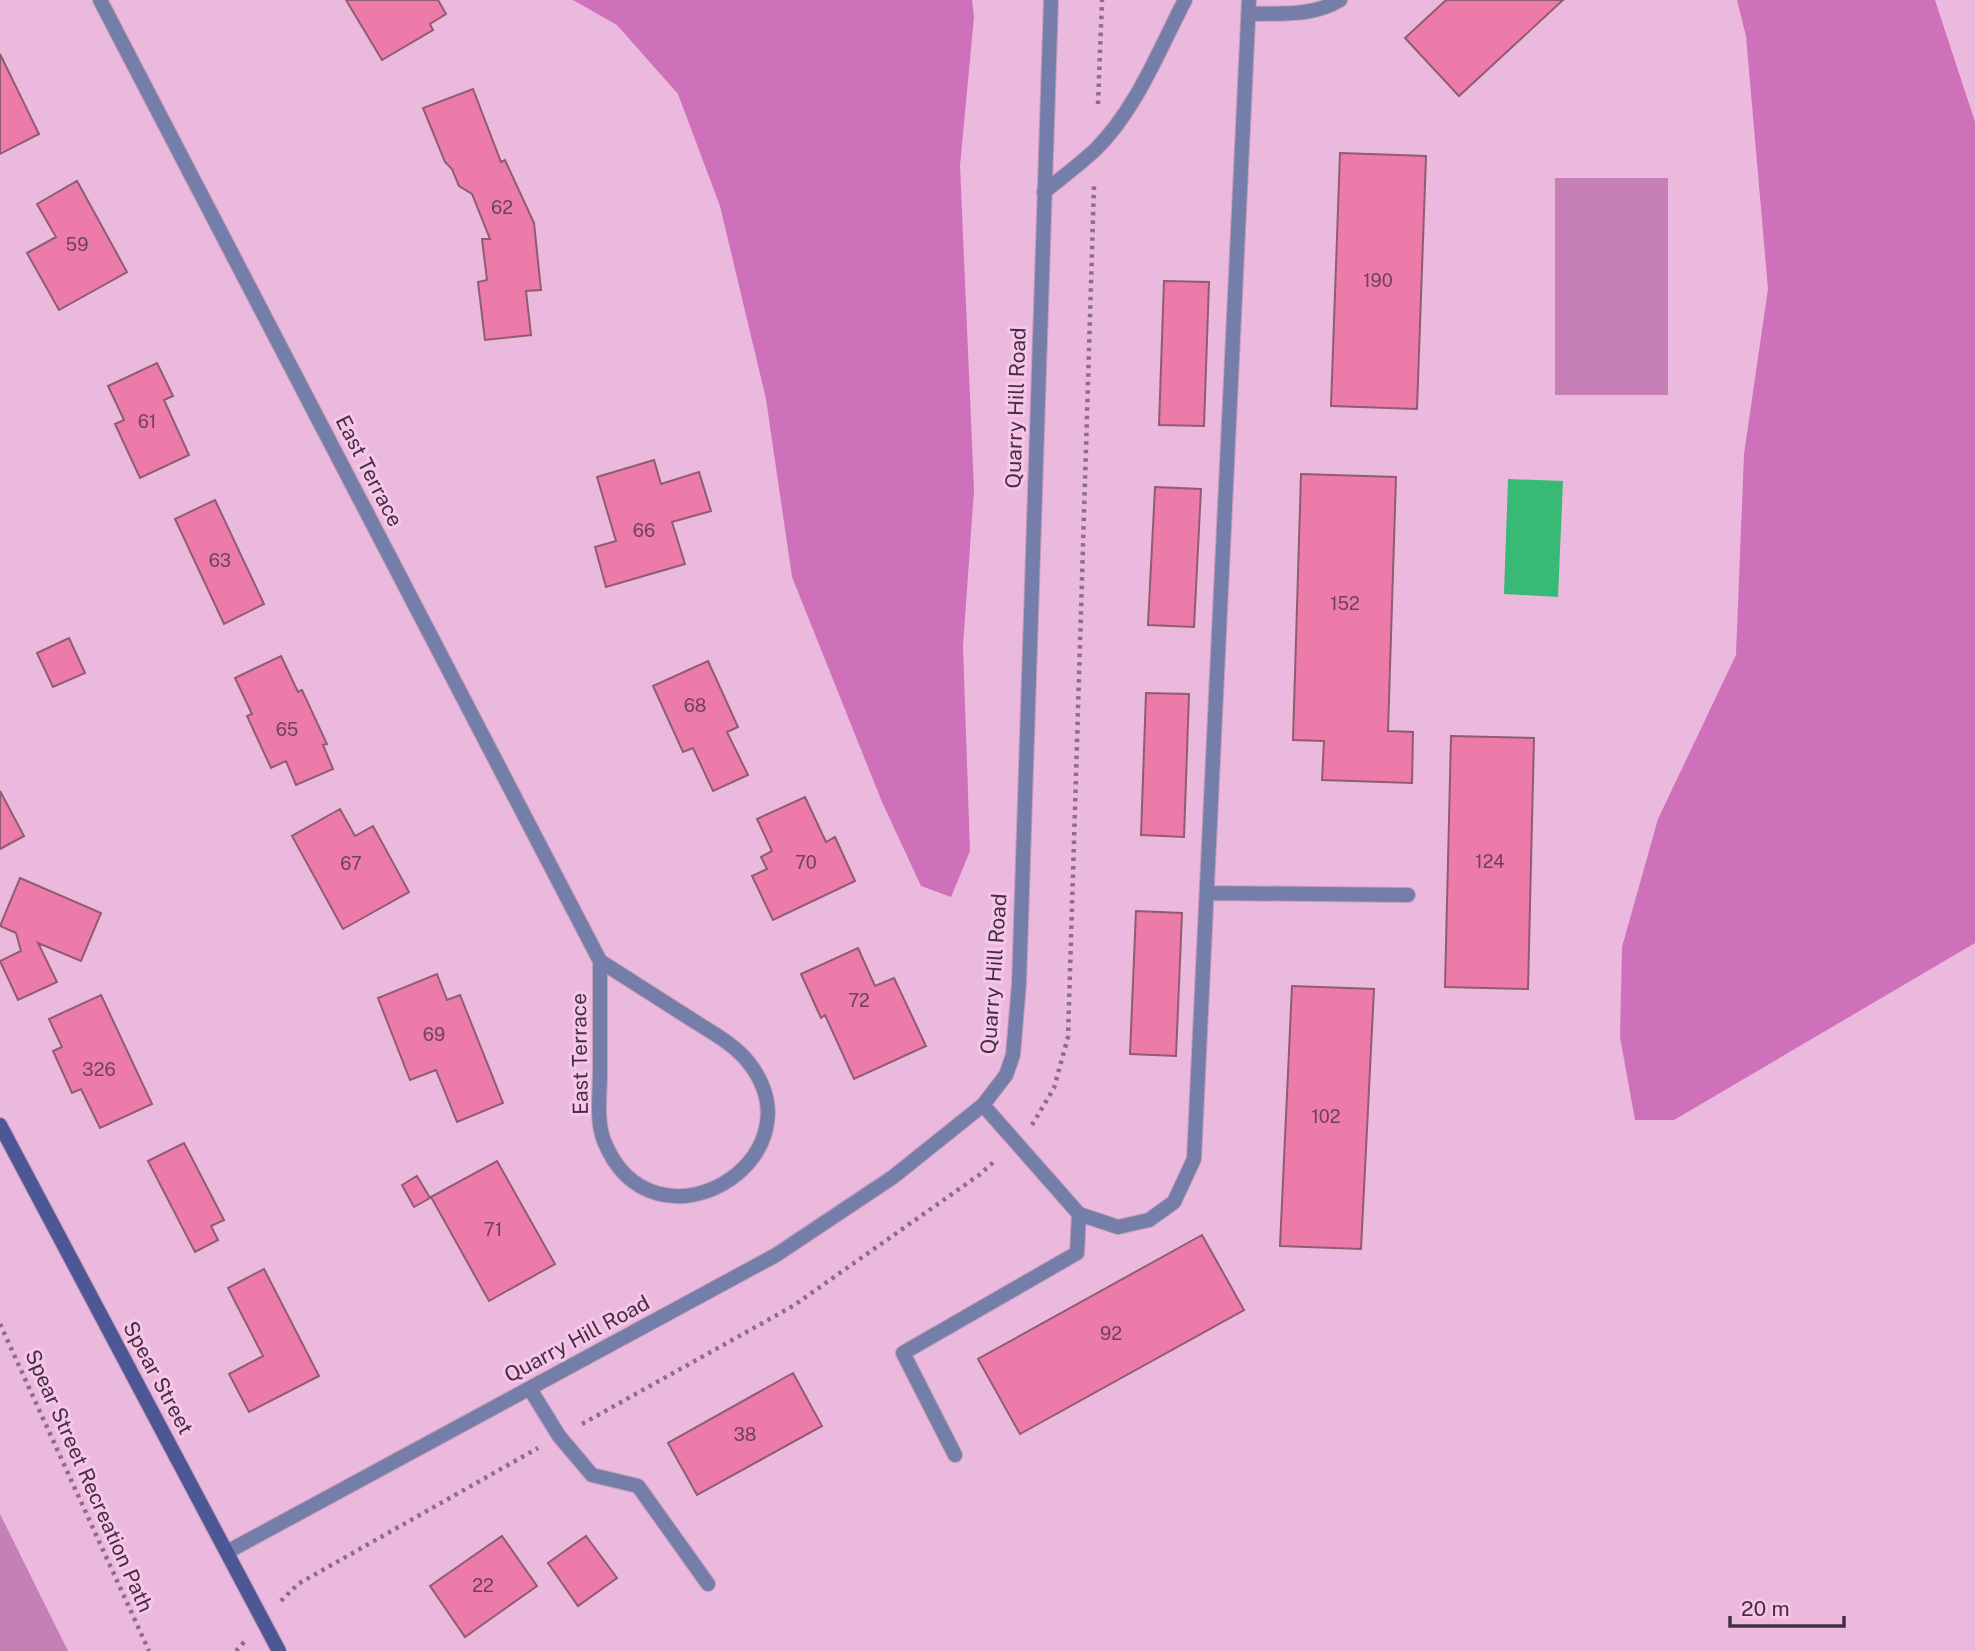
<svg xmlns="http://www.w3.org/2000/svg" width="1975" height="1651" viewBox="0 0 1975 1651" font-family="'Public Sans',sans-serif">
	<rect width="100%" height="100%" fill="#eab9dd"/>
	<path fill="#c780b6" d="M 1555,178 L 1668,178 L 1668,395 L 1555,395 Z
		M 0,1514 L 68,1651 L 0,1651 Z"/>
	<path fill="#cf70ba" d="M 573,0 L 972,0 L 974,17 L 960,166 L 974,490 L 963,646 L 970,851 L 951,897 L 921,886 L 882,802 L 792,577 L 766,399 L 720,206 L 678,94 L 617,25 Z
		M 1737,0 L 1935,0 L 1975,122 L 1975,943 L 1674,1120 L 1635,1120 L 1620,1037 L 1622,947 L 1658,819 L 1736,655 L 1744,454 L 1768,289 L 1746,36 Z"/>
	<path fill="#38b976" d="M 1508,479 L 1563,481 L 1558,597 L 1504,594 Z"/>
	<path fill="#ed7ba9" stroke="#905c6f" stroke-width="2" d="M 346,0 L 438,0 L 446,14 L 430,24 L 433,30 L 382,60 Z
		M 1446,0 L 1563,0 L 1459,96 L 1405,38 Z
		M 0,54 L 39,134 L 0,154 Z
		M 473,89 L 501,162 L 505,160 L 534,223 L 541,290 L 526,291 L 531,335 L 485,340 L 478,282 L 487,280 L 482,239 L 490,239 L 472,194 L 459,186 L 452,169 L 445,162 L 423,108 Z
		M 1340,153 L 1426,156 L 1417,409 L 1331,406 Z
		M 77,181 L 127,272 L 59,310 L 27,253 L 56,237 L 37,204 Z
		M 1164,281 L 1209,282 L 1204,426 L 1159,425 Z
		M 157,363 L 173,396 L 164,400 L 189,455 L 140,478 L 115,424 L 124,420 L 108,386 Z
		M 654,460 L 661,484 L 699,472 L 711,511 L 672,522 L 685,564 L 606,587 L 595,547 L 616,541 L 597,477 Z
		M 1301,474 L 1396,477 L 1388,731 L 1413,732 L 1412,783 L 1322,780 L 1324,741 L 1293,740 Z
		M 1155,487 L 1201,489 L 1194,627 L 1148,625 Z
		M 215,500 L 264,604 L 224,624 L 175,519 Z
		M 69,638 L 85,673 L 53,687 L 37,653 Z
		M 281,656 L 298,692 L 302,690 L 327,744 L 323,745 L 333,769 L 296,785 L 286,761 L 271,768 L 247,716 L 252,714 L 235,678 Z
		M 708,661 L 738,727 L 727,732 L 748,775 L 713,791 L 693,748 L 683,752 L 653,686 Z
		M 1146,693 L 1189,694 L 1184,837 L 1141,835 Z
		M 1451,736 L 1534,738 L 1528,989 L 1445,987 Z
		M 0,791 L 24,836 L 0,849 Z
		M 805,797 L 826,842 L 835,837 L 855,881 L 773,920 L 752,876 L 767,869 L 761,857 L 772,851 L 757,819 Z
		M 340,809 L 355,836 L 373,826 L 409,892 L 343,929 L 292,836 Z
		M 20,878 L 101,913 L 81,961 L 38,943 L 57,982 L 18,1000 L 0,961 L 21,951 L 16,933 L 0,926 Z
		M 1136,911 L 1182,913 L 1176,1056 L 1130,1054 Z
		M 858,948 L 875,986 L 894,978 L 926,1046 L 854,1079 L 825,1015 L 821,1018 L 801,974 Z
		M 437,974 L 447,1000 L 460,995 L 503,1103 L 457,1122 L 436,1070 L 410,1080 L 378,998 Z
		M 1292,986 L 1374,989 L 1361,1249 L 1280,1246 Z
		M 101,995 L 152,1104 L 100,1128 L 81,1089 L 72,1093 L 53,1051 L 62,1047 L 49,1019 Z
		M 184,1143 L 224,1220 L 211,1226 L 218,1240 L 195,1252 L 148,1161 Z
		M 497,1161 L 555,1264 L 489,1301 L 431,1197 Z
		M 417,1176 L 430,1198 L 414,1207 L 402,1185 Z
		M 1202,1235 L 1244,1310 L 1020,1434 L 978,1359 Z
		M 264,1269 L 319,1376 L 249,1412 L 229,1374 L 263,1356 L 228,1288 Z
		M 793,1373 L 822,1426 L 697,1495 L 668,1443 Z
		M 502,1536 L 537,1586 L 465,1637 L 430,1586 Z
		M 586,1536 L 617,1578 L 578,1606 L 548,1563 Z"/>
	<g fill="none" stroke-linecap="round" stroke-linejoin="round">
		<defs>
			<path id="service" d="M 1248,14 C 1280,13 1312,17 1340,0
				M 1044,192 C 1061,178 1079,165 1095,150 C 1136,110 1159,50 1185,0
				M 1208,893 L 1408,895
				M 983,1105 L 1079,1214 L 1118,1227 L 1149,1220 L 1174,1202 L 1194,1159 L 1249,0
				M 530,1389 L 559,1436 L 592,1475 L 638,1486 L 708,1584
				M 955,1455 L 903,1353 L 1077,1253 L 1079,1214"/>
			<path id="minor" d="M 100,0 L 600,961 C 600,998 600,1035 600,1073 C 600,1094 596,1121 604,1141 C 653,1262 824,1160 749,1063 C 735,1045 713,1033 694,1021 C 663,1001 631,981 600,961
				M 227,1552 L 776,1255 L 893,1177 L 983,1105 L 1006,1075 L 1013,1055 L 1019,984 L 1051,0"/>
			<path id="secondary" d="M 0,1125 L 279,1651"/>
		</defs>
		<use href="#service" stroke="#c59bba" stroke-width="16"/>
		<use href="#minor" stroke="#c59bba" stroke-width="16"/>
		<use href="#secondary" stroke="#c59bba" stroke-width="16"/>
		<path stroke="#8e6e86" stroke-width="4.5" stroke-dasharray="3.5 5" stroke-linecap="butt" d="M 1098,104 L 1102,0
			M 1032,1125 L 1054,1088 L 1068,1037 L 1094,186
			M 0,1324 L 149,1651
			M 582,1424 L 793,1306 L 979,1175 L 996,1160
			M 281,1601 L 298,1584 L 538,1448
			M 236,1651 L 245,1641"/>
		<use href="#service" stroke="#757da9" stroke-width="14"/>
		<use href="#minor" stroke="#757da9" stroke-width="14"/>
		<use href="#secondary" stroke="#4e5795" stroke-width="14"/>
	</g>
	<g text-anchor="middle" stroke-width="6" stroke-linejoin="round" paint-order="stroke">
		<g font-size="18" fill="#6e4359">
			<text x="502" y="214">62</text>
			<text x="77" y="251">59</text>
			<text x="1378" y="287">190</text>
			<text x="147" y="428">61</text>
			<text x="644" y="537">66</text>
			<text x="220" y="567">63</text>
			<text x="1345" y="610">152</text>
			<text x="695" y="712">68</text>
			<text x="287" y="736">65</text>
			<text x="1490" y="868">124</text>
			<text x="806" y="869">70</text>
			<text x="351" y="870">67</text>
			<text x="859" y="1007">72</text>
			<text x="434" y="1041">69</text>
			<text x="99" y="1076">326</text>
			<text x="1326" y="1123">102</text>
			<text x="493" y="1236">71</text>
			<text x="1111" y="1340">92</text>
			<text x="745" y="1441">38</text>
			<text x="483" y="1592">22</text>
		</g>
		<g font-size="21" fill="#43303e" stroke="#f7c6ea">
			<text transform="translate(1016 408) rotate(-88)" y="7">Quarry Hill Road</text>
			<text transform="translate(369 471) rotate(63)" y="7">East Terrace</text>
			<text transform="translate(994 974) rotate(-86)" y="7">Quarry Hill Road</text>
			<text transform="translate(580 1054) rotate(-91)" y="7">East Terrace</text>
			<text transform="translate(577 1339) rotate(-28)" y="7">Quarry Hill Road</text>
			<text transform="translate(158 1378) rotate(62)" y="7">Spear Street</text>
			<text transform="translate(89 1481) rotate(66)" y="7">Spear Street Recreation Path</text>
		</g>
	</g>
	<path d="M1730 1616v10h114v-10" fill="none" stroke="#43303e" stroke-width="3.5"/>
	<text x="1741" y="1616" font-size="21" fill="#43303e" stroke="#f7c6ea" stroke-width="5" paint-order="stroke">20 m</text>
</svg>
